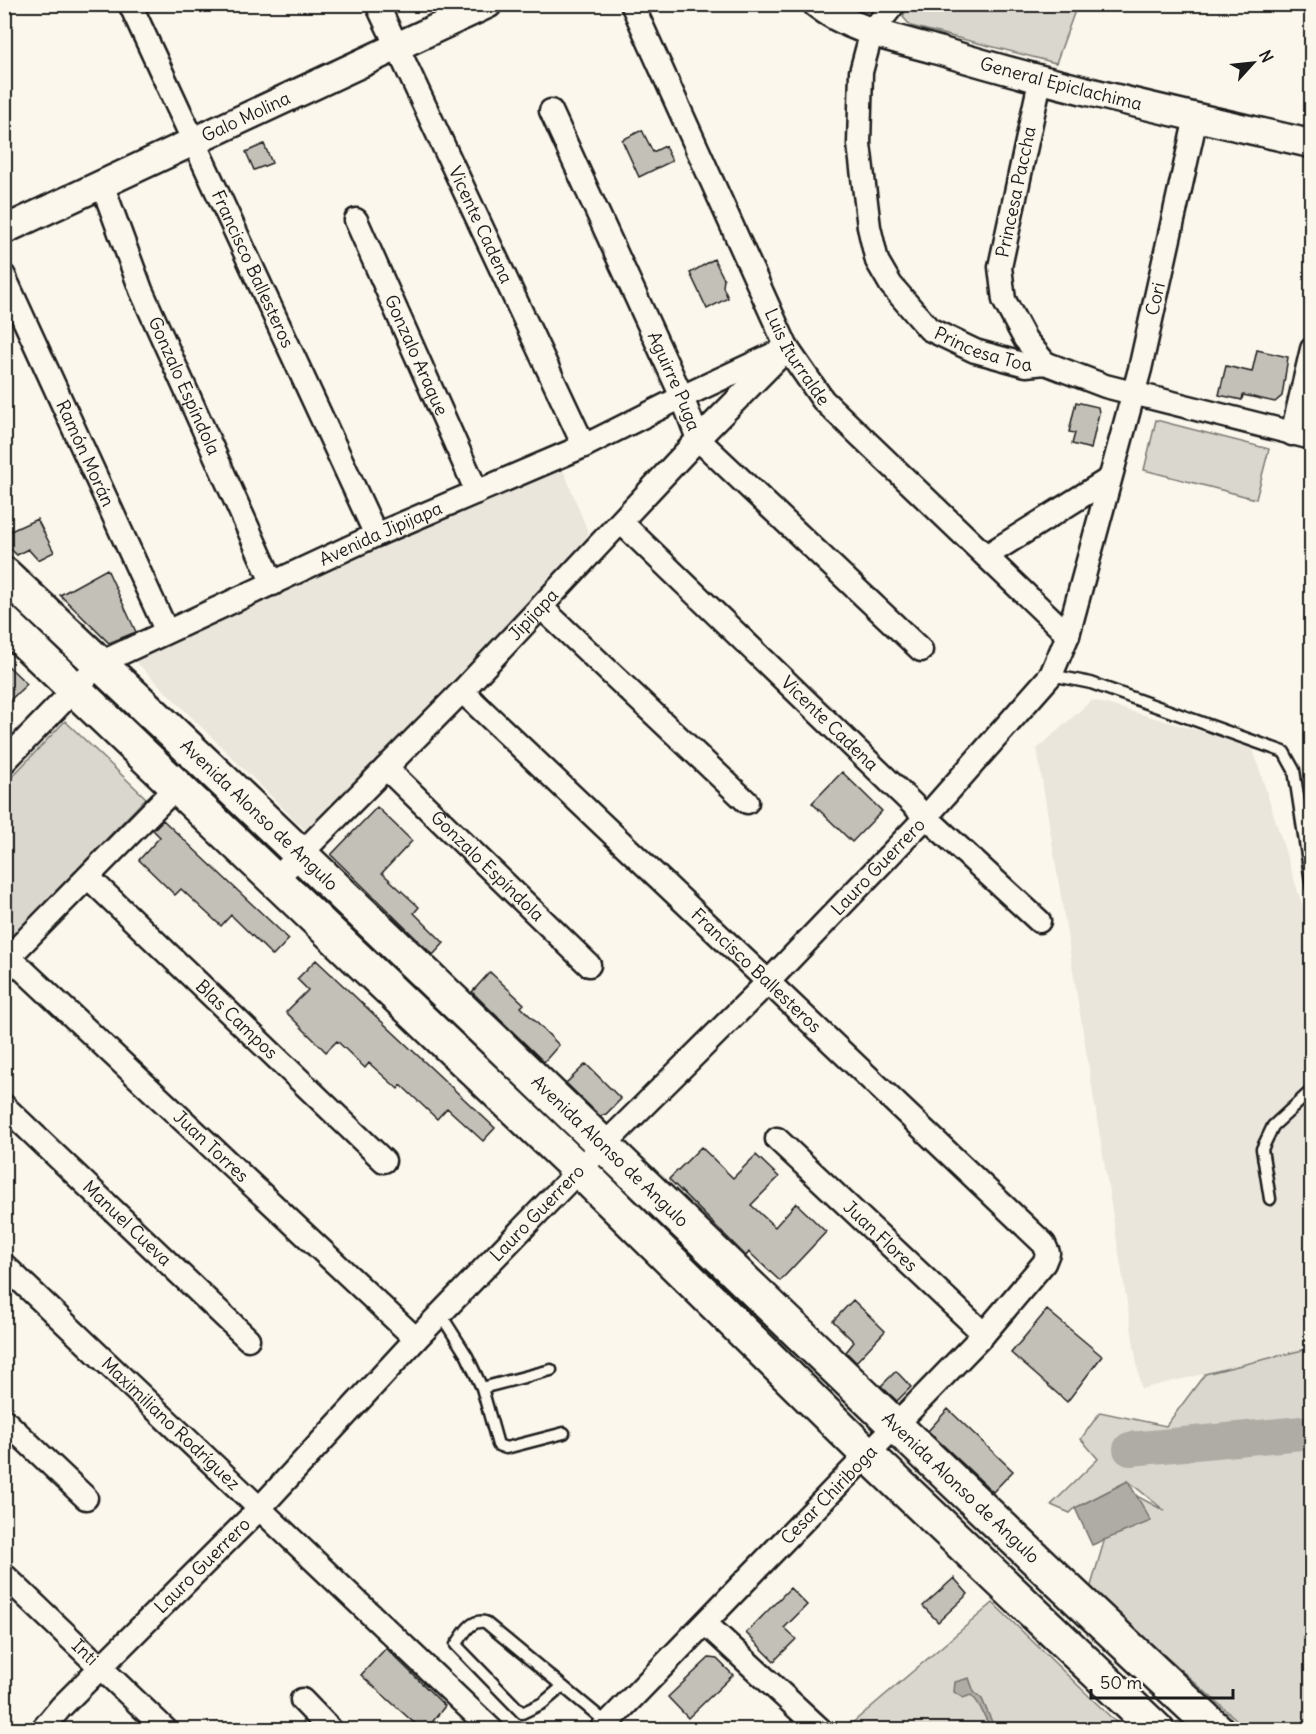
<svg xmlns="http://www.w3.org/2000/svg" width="1316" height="1734" viewBox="0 0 1316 1734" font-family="Delius,sans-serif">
	<rect width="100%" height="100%" fill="#fbf7ec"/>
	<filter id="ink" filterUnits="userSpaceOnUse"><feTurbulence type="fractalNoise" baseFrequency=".0167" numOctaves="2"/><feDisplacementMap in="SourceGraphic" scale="12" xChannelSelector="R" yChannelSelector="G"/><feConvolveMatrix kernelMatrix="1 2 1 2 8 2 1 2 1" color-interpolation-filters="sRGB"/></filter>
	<g filter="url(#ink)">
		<path fill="#eae6dc" d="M 561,464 L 590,537 L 307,832 L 133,659 Z
			M 1092,700 L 1252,746 L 1311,933 L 1311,1348 L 1141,1389 L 1037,749 Z"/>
		<path fill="#dad7ce" stroke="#7b7a75" stroke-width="1.5" d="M 908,4 L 1076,4 L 1077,5 L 1056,63 L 911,26 L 903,17 Z
			M 1156,420 L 1269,449 L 1256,499 L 1144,470 Z
			M 65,721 L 146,798 L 11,938 L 4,932 L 5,784 Z
			M 1311,1348 L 1311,1729 L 1247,1729 L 1090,1589 L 1120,1487 L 1165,1511 L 1128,1481 L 1075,1508 L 1070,1513 L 1051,1505 L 1098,1459 L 1081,1439 L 1100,1412 L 1166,1426 L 1205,1374 Z
			M 993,1603 L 1123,1729 L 844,1730 Z"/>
		<path fill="#afaca5" stroke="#74726e" stroke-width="1.5" d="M 1128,1481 L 1151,1521 L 1092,1545 L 1075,1508 Z
			M 969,1678 L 974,1692 L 982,1699 L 995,1729 L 992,1729 C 983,1718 982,1704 971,1695 L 963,1698 L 954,1692 L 955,1682 Z"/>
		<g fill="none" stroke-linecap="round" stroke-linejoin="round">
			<path stroke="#afaca5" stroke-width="34" d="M 1130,1449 L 1312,1432"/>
		</g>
		<path fill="#c3c0b8" stroke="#1c1c1c" stroke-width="1.5" d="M 642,130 L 653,152 L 665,146 L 672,161 L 639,177 L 622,140 Z
			M 264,144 L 272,163 L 254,170 L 246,152 Z
			M 714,259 L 724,279 L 723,287 L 728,298 L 707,309 L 690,273 Z
			M 1257,350 L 1288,357 L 1282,396 L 1275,402 L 1243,395 L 1242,400 L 1219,395 L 1226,366 L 1252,372 Z
			M 1076,402 L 1098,407 L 1099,413 L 1091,449 L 1072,444 L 1075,433 L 1069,432 Z
			M 37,519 L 54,552 L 38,560 L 28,549 L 17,555 L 4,543 L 4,534 Z
			M 107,569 L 136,632 L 109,643 L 60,595 Z
			M 4,662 L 27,684 L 4,706 Z
			M 842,772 L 882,811 L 852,842 L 812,803 Z
			M 377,807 L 412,841 L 382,873 L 419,907 L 414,913 L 444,943 L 433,955 L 331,855 Z
			M 163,820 L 289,939 L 273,956 L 231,915 L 221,926 L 181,889 L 175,895 L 139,860 L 160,837 L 153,830 Z
			M 316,960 L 495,1128 L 483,1141 L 447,1108 L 437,1119 L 401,1085 L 398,1089 L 369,1063 L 365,1068 L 337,1041 L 326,1052 L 286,1012 L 308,990 L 297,979 Z
			M 490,972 L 524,1004 L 521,1007 L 559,1045 L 544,1062 L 472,992 Z
			M 586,1064 L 621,1099 L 606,1114 L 600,1116 L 566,1083 Z
			M 701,1147 L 733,1178 L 756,1155 L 779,1177 L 751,1205 L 775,1227 L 796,1203 L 826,1232 L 780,1281 L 749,1252 L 746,1256 L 669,1179 Z
			M 853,1300 L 885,1331 L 856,1362 L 846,1352 L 854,1342 L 833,1321 Z
			M 1047,1310 L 1102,1356 L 1067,1402 L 1011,1353 Z
			M 896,1371 L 911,1387 L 897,1401 L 881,1386 Z
			M 948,1409 L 1013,1471 L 993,1492 L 928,1431 Z
			M 954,1578 L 968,1594 L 938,1622 L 923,1606 Z
			M 790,1588 L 807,1605 L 784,1628 L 796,1639 L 774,1661 L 746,1633 Z
			M 386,1648 L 445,1706 L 426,1730 L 422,1730 L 361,1675 Z
			M 709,1658 L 717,1659 L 733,1675 L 688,1718 L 668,1697 Z"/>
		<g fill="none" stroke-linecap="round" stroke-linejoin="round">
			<defs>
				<path id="service" d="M 1051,675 L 1091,683 L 1284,752 L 1294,770 L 1312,888
					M 1270,1199 L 1262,1149 L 1273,1126 L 1312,1090
					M 441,1315 L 467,1356 L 482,1388 L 498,1445 L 506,1448 L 564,1433
					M 482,1388 L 551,1370
					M 562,1687 L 543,1703 L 522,1713 L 456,1645 C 464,1634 470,1619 485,1622 L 607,1723"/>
				<g id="minor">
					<path id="s1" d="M 130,4 L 376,535"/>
					<path id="s2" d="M 377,4 L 584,446"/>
					<path id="s3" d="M 632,4 L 787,348 L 823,400 L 1068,635"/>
					<path id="s4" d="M 894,4 L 872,31 L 861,72 L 859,144 L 869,227 L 877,261 L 891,285 L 929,329 L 975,351 L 1026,365 L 1045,363 L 1105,386 L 1312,438"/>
					<path d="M 1040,81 L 1000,267 L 1004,300 L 1025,339 L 1045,363"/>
					<path id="s5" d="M 551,111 L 682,397 L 698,439 L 921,650"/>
					<path id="s6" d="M 102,184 L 141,290 L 273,584"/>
					<path id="s7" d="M 356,220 L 477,492"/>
					<path id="s8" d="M 4,276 L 166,630"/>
					<path d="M 1292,434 L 1312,349"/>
					<path id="s9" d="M 621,522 L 926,817 L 1039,921"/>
					<path d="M 986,556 L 1109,479"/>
					<path d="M 542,608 L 747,802"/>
					<path id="s10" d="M 462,691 L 1044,1244 L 1048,1253 L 1044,1263 L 984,1334 L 601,1730"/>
					<path id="s11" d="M 4,762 L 100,663 L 376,535 L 584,446 L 682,397 L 787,348"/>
					<path id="s12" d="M 386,768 L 589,965"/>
					<path id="s13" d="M 88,877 L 384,1161"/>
					<path id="s14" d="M 276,879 L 462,691 L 698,439 L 778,358"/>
					<path id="s15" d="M 4,952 L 416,1339"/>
					<path d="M 4,962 L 178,785"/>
					<path id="s16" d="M 4,1106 L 248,1339"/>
					<path id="s17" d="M 777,1139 L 984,1334"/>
					<path id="s18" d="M 4,1265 L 492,1730"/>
					<path d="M 4,1420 L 86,1498"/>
					<path id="s19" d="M 4,1575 L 166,1730"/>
					<path d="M 706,1624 L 821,1730"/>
					<path d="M 302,1700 L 331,1730"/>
					<path id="s20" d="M 42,1730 L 61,1707 L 259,1509 L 416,1339 L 579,1170 L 769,981 L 926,817 L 1051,675 L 1068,635 L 1140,369 L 1196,117"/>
				</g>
				<g id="tertiary">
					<path id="s21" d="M 817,4 C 851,31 899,39 940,51 C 1062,88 1187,115 1312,144"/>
					<path id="s22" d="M 4,230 L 488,4"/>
				</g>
				<g id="primary">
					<path id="s23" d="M 4,574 C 412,955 808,1348 1217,1730"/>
					<path d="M 4,622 L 579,1170 L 868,1455 L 1157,1730"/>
				</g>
			</defs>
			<use href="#service" stroke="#1c1c1c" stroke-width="15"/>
			<use href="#minor" stroke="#1c1c1c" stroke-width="27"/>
			<use href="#tertiary" stroke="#1c1c1c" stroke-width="32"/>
			<use href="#primary" stroke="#1c1c1c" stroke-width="38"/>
			<use href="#service" stroke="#fbf7ec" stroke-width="10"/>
			<use href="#minor" stroke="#fbf7ec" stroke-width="22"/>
			<use href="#tertiary" stroke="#fbf7ec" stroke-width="27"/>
			<use href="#primary" stroke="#fbf7ec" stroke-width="33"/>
		</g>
	</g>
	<g text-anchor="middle" stroke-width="4.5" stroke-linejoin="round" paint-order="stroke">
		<g font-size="18" fill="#1c1c1c" stroke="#fbf7ec">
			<text dy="6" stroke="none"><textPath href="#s21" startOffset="258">General Epiclachima</textPath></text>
			<text dy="6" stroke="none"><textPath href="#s22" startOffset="267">Galo Molina</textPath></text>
			<text transform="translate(1016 192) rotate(-78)" y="6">Princesa Paccha</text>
			<text dy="6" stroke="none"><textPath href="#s2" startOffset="244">Vicente Cadena</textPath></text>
			<text dy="6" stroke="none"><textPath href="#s1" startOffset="292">Francisco Ballesteros</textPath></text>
			<text dy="6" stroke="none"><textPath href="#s20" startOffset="1851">Cori</textPath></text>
			<text dy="6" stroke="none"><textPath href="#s4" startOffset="412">Princesa Toa</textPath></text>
			<text dy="6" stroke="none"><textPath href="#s3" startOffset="390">Luis Iturralde</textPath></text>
			<text dy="6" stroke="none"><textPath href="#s7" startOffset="148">Gonzalo Araque</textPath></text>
			<text dy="6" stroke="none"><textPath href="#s5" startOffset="297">Aguirre Puga</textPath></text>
			<text dy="6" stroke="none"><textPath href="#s6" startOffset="218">Gonzalo Espíndola</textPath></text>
			<text dy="6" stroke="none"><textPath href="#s8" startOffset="195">Ramón Morán</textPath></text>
			<text dy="6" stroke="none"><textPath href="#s11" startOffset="447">Avenida Jipijapa</textPath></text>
			<text dy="6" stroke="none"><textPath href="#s14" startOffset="369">Jipijapa</textPath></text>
			<text dy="6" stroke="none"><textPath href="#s9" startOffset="290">Vicente Cadena</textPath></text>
			<text dy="6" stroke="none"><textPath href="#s23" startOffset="351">Avenida Alonso de Angulo</textPath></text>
			<text dy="6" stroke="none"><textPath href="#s12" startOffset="141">Gonzalo Espíndola</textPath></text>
			<text dy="6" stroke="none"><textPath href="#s20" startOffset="1202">Lauro Guerrero</textPath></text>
			<text dy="6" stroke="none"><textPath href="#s10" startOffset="406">Francisco Ballesteros</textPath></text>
			<text dy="6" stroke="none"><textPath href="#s13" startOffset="206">Blas Campos</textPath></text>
			<text dy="6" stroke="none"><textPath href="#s15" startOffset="284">Juan Torres</textPath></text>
			<text dy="6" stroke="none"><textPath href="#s23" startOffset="837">Avenida Alonso de Angulo</textPath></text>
			<text dy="6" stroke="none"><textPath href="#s20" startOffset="716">Lauro Guerrero</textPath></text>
			<text dy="6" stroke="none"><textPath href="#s16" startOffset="170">Manuel Cueva</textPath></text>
			<text dy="6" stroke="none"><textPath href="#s17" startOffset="142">Juan Flores</textPath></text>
			<text dy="6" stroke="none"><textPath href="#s18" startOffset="230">Maximiliano Rodríguez</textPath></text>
			<text dy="6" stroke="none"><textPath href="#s23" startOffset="1323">Avenida Alonso de Angulo</textPath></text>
			<text transform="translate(829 1495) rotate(-46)" y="6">Cesar Chiriboga</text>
			<text dy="6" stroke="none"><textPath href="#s20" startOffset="230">Lauro Guerrero</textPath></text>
			<text dy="6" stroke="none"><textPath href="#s19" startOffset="112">Inti</textPath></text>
		</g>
	</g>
	<rect width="1316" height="1734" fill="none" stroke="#fbf7ec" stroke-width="24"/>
	<rect x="12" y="12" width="1292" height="1710" fill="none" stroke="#1c1c1c" stroke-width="2" filter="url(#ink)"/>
	<g transform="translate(1253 63) rotate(63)" stroke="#fbf7ec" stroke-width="4.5" paint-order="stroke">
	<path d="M0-4.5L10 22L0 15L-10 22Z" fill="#1c1c1c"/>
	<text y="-9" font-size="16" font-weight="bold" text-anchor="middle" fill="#1c1c1c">N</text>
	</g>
	<path d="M1091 1689v9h142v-9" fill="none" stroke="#1c1c1c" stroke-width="3"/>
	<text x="1100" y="1689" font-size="18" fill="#1c1c1c" stroke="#fbf7ec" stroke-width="4.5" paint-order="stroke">50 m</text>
</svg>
